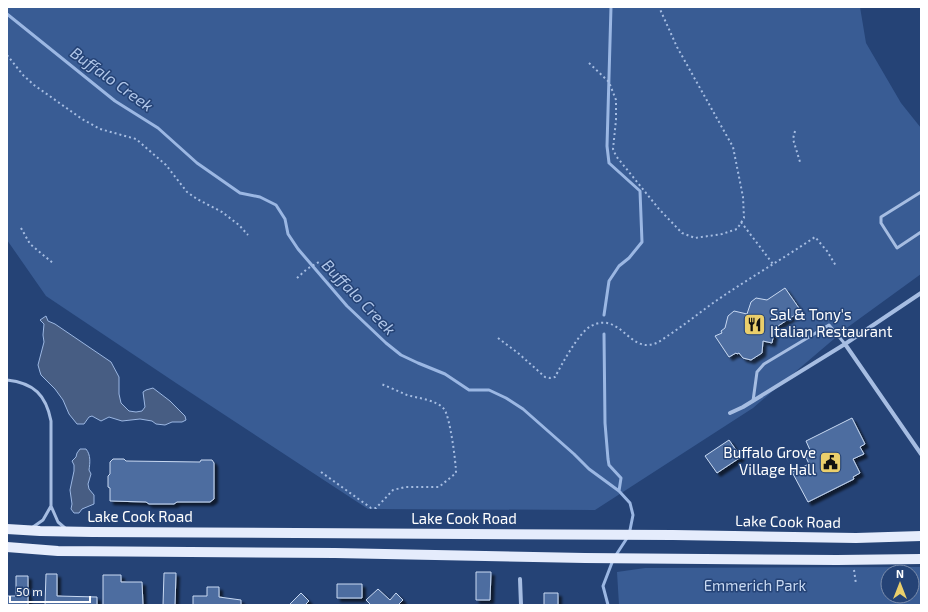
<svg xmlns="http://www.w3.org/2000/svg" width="928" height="612" viewBox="0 0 928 612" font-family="'Exo 2',sans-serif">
	<defs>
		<filter id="shadow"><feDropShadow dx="3.5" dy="3.5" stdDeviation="1" flood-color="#0009"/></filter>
	</defs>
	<rect width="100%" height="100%" fill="#254376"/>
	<path fill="#395c94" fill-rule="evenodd" d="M 7,7 L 860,7 L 866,43 L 901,103 L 921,128 L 921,274 L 848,327 L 753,408 L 595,510 L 368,509 L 176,383 L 46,296 L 7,240 Z
		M 921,567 L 921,605 L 619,605 L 617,572 L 645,568 ZM 888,572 L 912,572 L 912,596 L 888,596 Z"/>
	<path fill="#475d83" stroke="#9bb7e3" d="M 46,316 L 48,321 L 55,324 L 111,362 L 119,377 L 119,394 L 121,403 L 129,411 L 136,412 L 142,411 L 145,407 L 143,392 L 146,390 L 153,388 L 170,401 L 185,416 L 186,420 L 182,422 L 172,422 L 165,425 L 156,424 L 152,421 L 140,419 L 122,421 L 109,417 L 101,421 L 92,416 L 89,417 L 84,424 L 77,424 L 69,414 L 63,400 L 55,389 L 41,375 L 40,372 L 38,365 L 44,342 L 43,335 L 44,324 L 40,320 Z
		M 80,449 L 86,449 C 91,455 90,463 89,470 L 91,474 L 88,484 L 89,489 L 94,495 L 94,504 L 82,509 L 79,513 L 74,513 L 71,509 L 72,504 L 70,490 L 74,471 L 74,465 L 72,461 L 76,457 L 77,453 Z"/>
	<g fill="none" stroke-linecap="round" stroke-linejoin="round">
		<path stroke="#9bb7e3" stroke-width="3" d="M 7,14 L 115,101 L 158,128 L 197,163 L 240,193 L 260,197 L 276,205 L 285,219 L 288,234 L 298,249 L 347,306 L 386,343 L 401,355 L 418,363 L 445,374 L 469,390 L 489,390 L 506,398 L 523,409 L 574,454 L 589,469 L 619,491 L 630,503 L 633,515 L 629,535 L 616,555
			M 604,315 L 609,281 L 619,266 L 629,258 L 642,242 L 640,191 L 609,163 L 607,146 L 611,7
			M 604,334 L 605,423 L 608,459 L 609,465 L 621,478 L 619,491
			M 608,605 L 603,586 L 613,560"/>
	</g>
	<path fill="#4e6da0" stroke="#c8d9f2" filter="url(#shadow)" d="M 785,288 L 801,311 L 775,328 L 772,343 L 763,341 L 762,353 L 751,360 L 743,358 L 739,353 L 737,354 L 736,353 L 729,357 L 715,336 L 722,333 L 721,331 L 725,328 L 728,316 L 734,311 L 747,314 L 751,302 L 756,298 L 767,300 Z
		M 852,418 L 865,444 L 860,447 L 864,454 L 853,459 L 860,473 L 853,477 L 854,479 L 808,502 L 792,472 L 809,464 L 804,453 L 810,450 L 806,441 Z
		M 729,440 L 741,457 L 717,473 L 705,456 Z
		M 113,459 L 124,459 L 126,461 L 200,462 L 201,460 L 212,460 L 214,463 L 214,499 L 210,502 L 177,502 L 174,504 L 149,504 L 146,502 L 110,501 L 110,488 L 108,487 L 108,476 L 110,474 L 110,462 Z
		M 476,572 L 491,572 L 490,600 L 476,600 Z
		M 164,573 L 176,573 L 175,605 L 163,605 Z
		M 46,574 L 57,574 L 57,596 L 97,597 L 97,605 L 45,605 Z
		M 103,575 L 121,575 L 121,582 L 142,582 L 143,605 L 103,605 Z
		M 16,576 L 28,576 L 28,605 L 7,605 L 7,596 L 16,596 Z
		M 337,584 L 362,584 L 362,598 L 337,598 Z
		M 207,587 L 219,587 L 219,597 L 241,600 L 241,605 L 193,605 L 193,596 L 207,596 Z
		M 378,589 L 390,600 L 396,593 L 403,600 L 398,605 L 371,605 L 366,600 Z
		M 301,593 L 309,601 L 305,605 L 289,605 Z
		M 544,593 L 558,593 L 558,605 L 544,605 Z"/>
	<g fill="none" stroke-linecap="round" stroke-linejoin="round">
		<path stroke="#a6bde2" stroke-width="2" stroke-dasharray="2 3" stroke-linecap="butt" d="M 7,55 L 23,75 L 34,85 L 82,119 L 100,129 L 136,139 L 166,165 L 187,192 L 197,199 L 222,212 L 239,225 L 248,235
			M 589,63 L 609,82 L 616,100 L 616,120 L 613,149 L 616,156 L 659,209 L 682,233 L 695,238 L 722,234 L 737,229 L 744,218 L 743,197 L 733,147 L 677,47 L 659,7
			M 795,131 L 793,139 L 800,162
			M 741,222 L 773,264
			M 21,228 L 30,244 L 54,264
			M 297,278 L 307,269 L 319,262
			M 498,338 L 518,353 L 545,377 L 550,378 L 555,377 C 562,364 579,332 591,326 C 620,311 629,352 653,344 C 659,343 664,338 669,335 C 684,325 698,314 713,303 C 746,280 781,260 815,237 L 827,251 L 836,266
			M 321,472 L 371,508 L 376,508 L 393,490 L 405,487 L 439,487 L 456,473 C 456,463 450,416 444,409 C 437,400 417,398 407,395 C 398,391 389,387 381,384
			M 854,570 L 856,584"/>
		<path stroke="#a6bde2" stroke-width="3" d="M 921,192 L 881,217 L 881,223 L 897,248 L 921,232
			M 7,380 C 34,383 46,395 51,421 L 51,506
			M 753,401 L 757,372 L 764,364 L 829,325 L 845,344
			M 33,527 L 43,520 L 51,506 L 58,522 L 65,528"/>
		<path stroke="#a6bde2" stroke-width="4" d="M 845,344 L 921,454
			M 730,413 L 743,407 L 845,344 L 921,293
			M 520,579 L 521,605"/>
		<path stroke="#e5ecfc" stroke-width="10" d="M 7,529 L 40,531 L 92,532 L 673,535 L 856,538 L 921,536
			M 7,547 L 58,551 L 335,553 L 585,558 L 837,560 L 921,559"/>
	</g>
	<defs>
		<symbol id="restaurant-square" viewBox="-11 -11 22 22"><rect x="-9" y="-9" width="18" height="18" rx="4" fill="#ebcf6b" stroke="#254376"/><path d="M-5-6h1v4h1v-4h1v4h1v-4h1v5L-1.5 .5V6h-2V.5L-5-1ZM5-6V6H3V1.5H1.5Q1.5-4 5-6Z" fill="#111"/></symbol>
		<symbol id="civic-square" viewBox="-11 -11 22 22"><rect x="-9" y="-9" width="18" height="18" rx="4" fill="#ebcf6b" stroke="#254376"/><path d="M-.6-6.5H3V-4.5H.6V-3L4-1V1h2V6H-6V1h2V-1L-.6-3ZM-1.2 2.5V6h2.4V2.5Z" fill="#111"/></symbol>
	</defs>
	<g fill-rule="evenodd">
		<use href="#restaurant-square" x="742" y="312" width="25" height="25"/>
		<use href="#civic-square" x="818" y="450" width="25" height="25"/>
	</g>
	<g text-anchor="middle" stroke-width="3" stroke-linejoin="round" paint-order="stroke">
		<g font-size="15" fill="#fff" stroke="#254376" text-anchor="start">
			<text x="770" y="320">Sal &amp; Tony's<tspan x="770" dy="17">Italian Restaurant</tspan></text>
			<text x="816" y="458" text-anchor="end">Buffalo Grove<tspan x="816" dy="17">Village Hall</tspan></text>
		</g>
		<g font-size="15" fill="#fff" stroke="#254376">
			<text x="140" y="522">Lake Cook Road</text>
			<text x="464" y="524">Lake Cook Road</text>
			<text transform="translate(788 522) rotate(1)" y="5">Lake Cook Road</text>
		</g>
		<g font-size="15" fill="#c8d9f2" stroke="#254376">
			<text x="755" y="591">Emmerich Park</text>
		</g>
		<g font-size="16" font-style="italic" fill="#b1c7ea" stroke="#254376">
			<text transform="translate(112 79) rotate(36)" y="6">Buffalo Creek</text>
			<text transform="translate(359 297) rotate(46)" y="6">Buffalo Creek</text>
		</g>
	</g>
	<rect width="928" height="612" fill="none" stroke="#ffffff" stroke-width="16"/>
	<g transform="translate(900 584)"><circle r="19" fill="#254376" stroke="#7c8ead"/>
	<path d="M0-3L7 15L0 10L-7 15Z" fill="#ebcf6b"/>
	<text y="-6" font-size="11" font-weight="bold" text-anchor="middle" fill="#ffffff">N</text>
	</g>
	<path d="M10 596v6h80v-6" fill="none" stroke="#ffffff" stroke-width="2"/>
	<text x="16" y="596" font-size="12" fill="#ffffff" stroke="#254376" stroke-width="3" paint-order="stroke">50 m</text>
</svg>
